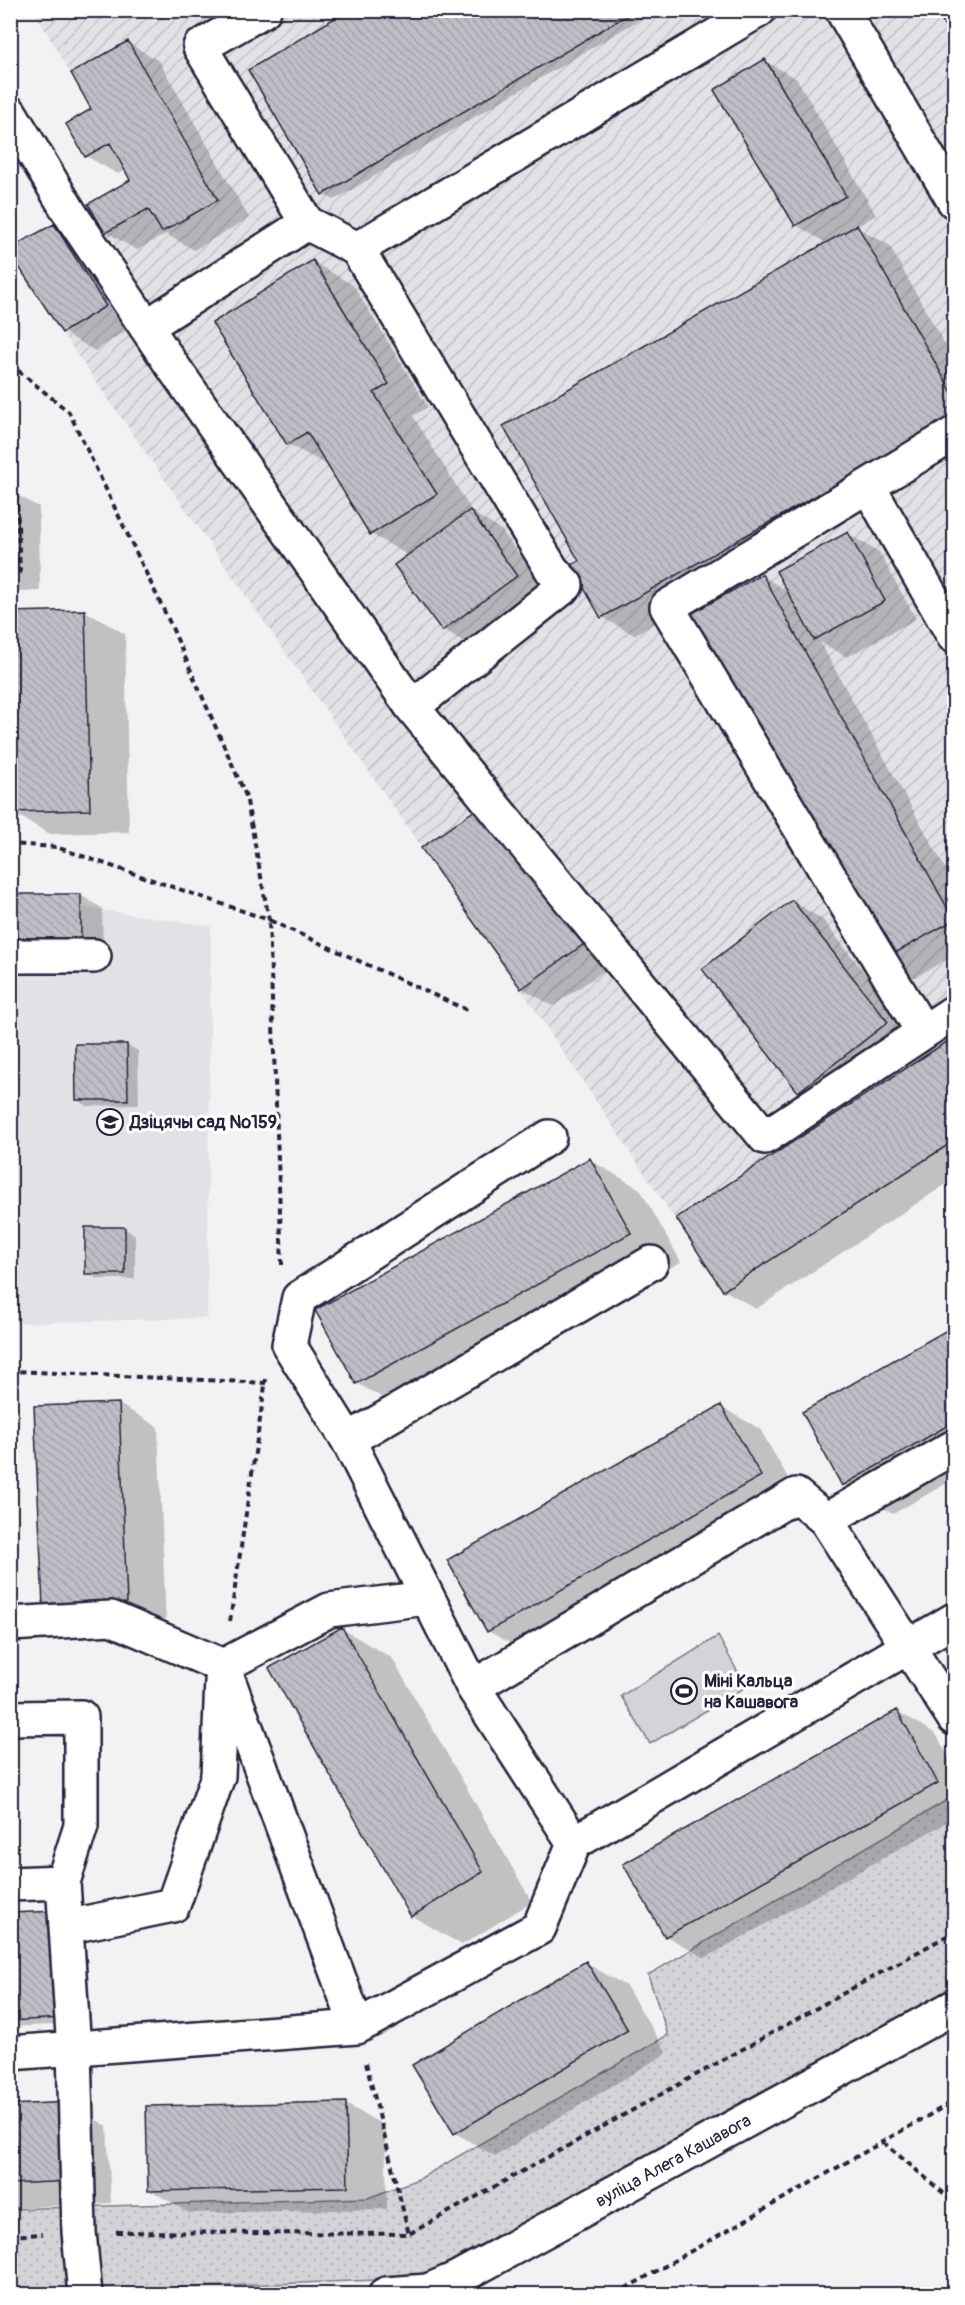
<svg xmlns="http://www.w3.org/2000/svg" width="965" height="2305" viewBox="0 0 965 2305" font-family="Pangolin,sans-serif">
	<defs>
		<pattern id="industrial-furrows" width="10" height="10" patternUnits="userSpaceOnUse" patternTransform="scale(1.5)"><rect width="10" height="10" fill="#e2e2e6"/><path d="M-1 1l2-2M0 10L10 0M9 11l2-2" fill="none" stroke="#c2c2c6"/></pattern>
		<pattern id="grass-dots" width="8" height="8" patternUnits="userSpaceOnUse" patternTransform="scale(1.5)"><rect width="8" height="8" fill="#d3d3d8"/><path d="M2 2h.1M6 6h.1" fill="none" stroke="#b5b5ba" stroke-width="1.8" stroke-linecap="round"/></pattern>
		<pattern id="building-back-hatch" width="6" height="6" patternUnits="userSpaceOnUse" patternTransform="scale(1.5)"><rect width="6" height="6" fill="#bebec6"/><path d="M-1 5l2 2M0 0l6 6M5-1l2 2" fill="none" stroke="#a3a3ab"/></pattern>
	</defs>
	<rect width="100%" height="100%" fill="#f2f2f3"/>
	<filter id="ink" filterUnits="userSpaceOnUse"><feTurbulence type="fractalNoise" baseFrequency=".0167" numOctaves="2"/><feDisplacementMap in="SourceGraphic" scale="12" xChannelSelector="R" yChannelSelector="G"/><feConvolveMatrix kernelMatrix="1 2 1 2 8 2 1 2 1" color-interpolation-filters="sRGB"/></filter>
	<g filter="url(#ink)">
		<path fill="#e2e2e6" d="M 10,894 L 81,894 L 81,907 L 211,926 L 207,1318 L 11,1323 Z"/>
		<path fill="url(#industrial-furrows)" d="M 34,11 L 954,11 L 954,1141 L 723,1291 L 521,989 L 62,333 L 11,253 L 11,248 L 130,180 L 110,144 L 85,157 L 66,124 L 91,109 Z"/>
		<path fill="url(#grass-dots)" stroke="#7a7a8a" stroke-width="1.5" d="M 954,1796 L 954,1987 L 441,2271 L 405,2279 L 11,2294 L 10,2209 L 368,2198 L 421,2178 L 668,2035 L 648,1975 Z"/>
		<path fill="#d3d3d8" stroke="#7a7a8a" stroke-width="1.5" d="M 718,1636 L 746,1687 L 650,1744 L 621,1696 Z"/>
		<path fill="#0003" d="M 351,10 L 656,10 L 334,200 L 323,194 Z
			M 128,43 L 159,61 L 249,218 L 194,250 L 166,234 L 137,250 L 106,232 L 132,181 L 126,170 L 118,174 L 86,156 L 68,124 L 93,110 Z
			M 765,61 L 797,79 L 876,215 L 856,227 L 889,245 L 954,361 L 954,453 L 634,635 L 602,617 L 582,561 L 828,244 L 796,225 Z
			M 54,226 L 85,244 L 136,324 L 95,351 L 63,332 Z
			M 313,262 L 353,285 L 428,407 L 413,416 L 473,513 L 501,530 L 548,594 L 474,648 L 443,629 L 409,556 L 371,534 L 329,466 L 288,444 Z
			M 954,476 L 954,487 L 950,479 Z
			M 10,491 L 39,507 L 40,591 L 10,592 Z
			M 954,503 L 954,516 L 948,506 Z
			M 848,534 L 879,552 L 916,619 L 847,657 L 820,642 L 954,884 L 954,955 L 914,978 L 882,960 L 762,576 L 789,592 Z
			M 85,611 L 125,634 L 129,832 L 50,834 L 10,811 L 10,613 Z
			M 485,805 L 615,963 L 553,1006 L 522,988 Z
			M 80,895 L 102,908 L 103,950 L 10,951 L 10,896 Z
			M 792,901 L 823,920 L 918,1041 L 831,1109 L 799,1091 L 704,969 Z
			M 954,1039 L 954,1179 L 756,1309 L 724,1290 L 678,1218 Z
			M 127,1045 L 138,1051 L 139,1105 L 88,1106 L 77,1100 Z
			M 590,1160 L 640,1189 L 681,1262 L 407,1412 L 357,1383 Z
			M 124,1228 L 135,1235 L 135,1279 L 98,1279 L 87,1273 Z
			M 954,1327 L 954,1479 L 893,1514 L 843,1485 L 804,1413 Z
			M 119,1404 L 158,1427 L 166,1625 L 84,1629 Z
			M 721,1407 L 760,1429 L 800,1499 L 528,1653 L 488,1631 Z
			M 342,1629 L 392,1658 L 532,1902 L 462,1945 L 412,1916 Z
			M 897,1711 L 936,1734 L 954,1767 L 954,1818 L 705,1958 L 666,1936 Z
			M 10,1914 L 73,2024 L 10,2027 Z
			M 586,1963 L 626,1986 L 667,2053 L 495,2156 L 455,2133 Z
			M 68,2104 L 107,2126 L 111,2203 L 10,2208 L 10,2106 Z
			M 346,2104 L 385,2126 L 387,2209 L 189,2213 L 150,2190 Z"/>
		<path fill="url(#building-back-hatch)" stroke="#22223b" stroke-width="1.5" d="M 348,10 L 636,10 L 322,195 L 248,70 Z
			M 936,10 L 954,10 L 954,43 Z
			M 128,41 L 218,200 L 162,232 L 148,209 L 105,233 L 88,204 L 130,180 L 110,143 L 85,157 L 66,124 L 91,109 L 71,73 Z
			M 765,59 L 846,196 L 795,226 L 714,90 Z
			M 54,224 L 106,306 L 62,333 L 10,253 L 10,248 Z
			M 857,225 L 954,396 L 954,417 L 601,618 L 571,565 L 579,561 L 503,426 Z
			M 313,260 L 389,384 L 374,393 L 437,494 L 370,535 L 307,432 L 287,445 L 212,323 Z
			M 470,510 L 517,576 L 442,631 L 394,565 Z
			M 848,532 L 885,601 L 814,640 L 776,571 Z
			M 762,574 L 954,920 L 881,961 L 689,615 Z
			M 85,610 L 90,810 L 10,812 L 10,612 Z
			M 485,803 L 584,944 L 521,989 L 421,848 Z
			M 10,894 L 81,894 L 81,938 L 10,939 Z
			M 792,900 L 888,1022 L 798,1092 L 702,969 Z
			M 954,1037 L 954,1141 L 723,1291 L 676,1218 Z
			M 75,1044 L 127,1044 L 128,1100 L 76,1100 Z
			M 590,1158 L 631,1233 L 356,1384 L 315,1310 Z
			M 85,1227 L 125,1227 L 125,1274 L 85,1274 Z
			M 954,1326 L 954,1422 L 842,1486 L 802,1412 Z
			M 119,1403 L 127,1603 L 43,1607 L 34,1406 Z
			M 721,1405 L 761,1476 L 487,1632 L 447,1560 Z
			M 342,1627 L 483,1872 L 411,1917 L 269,1668 Z
			M 897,1710 L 938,1783 L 665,1937 L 623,1864 Z
			M 57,1911 L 62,2018 L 10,2021 L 10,1913 Z
			M 586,1961 L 628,2030 L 454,2134 L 412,2065 Z
			M 68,2102 L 72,2181 L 10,2184 L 10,2105 Z
			M 346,2102 L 348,2187 L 148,2191 L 146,2106 Z"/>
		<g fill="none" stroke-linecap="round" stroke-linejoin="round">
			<defs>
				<path id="minor" d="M 264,10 L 200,47 L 307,223 L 357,249 L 552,570 L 566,585 L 412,707
					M 842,10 L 954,201
					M 10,113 L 71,215 L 169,361 L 412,707 L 765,1137 L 954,1012
					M 357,249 L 759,10
					M 146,327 L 307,223
					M 868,486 L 954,636
					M 10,956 L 94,956
					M 923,1032 L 667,607 L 954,434
					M 651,1263 L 348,1440 L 473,1687 L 796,1495 L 826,1520 L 954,1718
					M 348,1440 L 289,1345 L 299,1298 L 549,1137
					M 826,1520 L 954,1447
					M 10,1624 L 111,1618 L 223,1666 L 329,1610 L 427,1598
					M 223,1666 L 357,2027
					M 473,1687 L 574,1843
					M 10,1718 L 81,1717 L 81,1826 L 63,1882
					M 10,1884 L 63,1882 L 74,2050 L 79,2232 L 85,2294
					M 66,1927 L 173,1905 L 218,1776 L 222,1680
					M 10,2053 L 357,2027 L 539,1928 L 574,1843 L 954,1620"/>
				<g id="major">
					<path id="s1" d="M 386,2294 L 428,2291 L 456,2279 L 954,2007"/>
				</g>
			</defs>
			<use href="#minor" stroke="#22223b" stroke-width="38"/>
			<use href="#major" stroke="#22223b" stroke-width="38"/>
			<path stroke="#22223b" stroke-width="4" stroke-dasharray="6 4.5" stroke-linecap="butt" d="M 10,364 L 69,412 L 170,623 L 246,796 L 269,920 L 56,847 L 10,844
				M 10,578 L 20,573 L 11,364
				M 282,1265 L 269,920 L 467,1010
				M 10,1374 L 14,1371 L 266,1383
				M 230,1621 L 266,1379
				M 366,2063 L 409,2234
				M 883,2142 L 954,2202
				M 116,2232 L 409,2234 L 954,1932
				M 10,2236 L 43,2234
				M 616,2294 L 954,2101"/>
			<use href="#minor" stroke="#fff" stroke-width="33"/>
			<use href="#major" stroke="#fff" stroke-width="33"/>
		</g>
	</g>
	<defs>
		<symbol id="school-ring" viewBox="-11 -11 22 22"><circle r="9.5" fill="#fff" stroke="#22223b" stroke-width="1.5"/><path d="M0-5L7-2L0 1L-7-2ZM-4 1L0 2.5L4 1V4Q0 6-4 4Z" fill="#22223b"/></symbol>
		<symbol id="stadium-ring" viewBox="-11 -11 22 22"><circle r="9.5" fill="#fff" stroke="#22223b" stroke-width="1.5"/><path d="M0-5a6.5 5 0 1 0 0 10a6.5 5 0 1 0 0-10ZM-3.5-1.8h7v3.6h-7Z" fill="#22223b"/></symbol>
	</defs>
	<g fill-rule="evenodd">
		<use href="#school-ring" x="95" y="1107" width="30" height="30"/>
		<use href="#stadium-ring" x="669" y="1676" width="30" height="30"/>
	</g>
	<g text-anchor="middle" stroke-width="6" stroke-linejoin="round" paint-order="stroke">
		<g font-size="18" font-weight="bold" fill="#22223b" stroke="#fff" text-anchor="start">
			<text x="130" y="1128">Дзіцячы сад №159</text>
			<text x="704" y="1687">Міні Кальца<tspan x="704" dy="21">на Кашавога</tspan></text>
		</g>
		<g font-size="18" fill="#22223b" stroke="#fff">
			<text dy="6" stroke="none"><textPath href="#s1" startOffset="320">вуліца Алега Кашавога</textPath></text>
		</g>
	</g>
	<rect width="965" height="2305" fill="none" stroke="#fff" stroke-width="36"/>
	<rect x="18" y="18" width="929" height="2269" fill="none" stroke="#22223b" stroke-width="2" filter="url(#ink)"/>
</svg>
